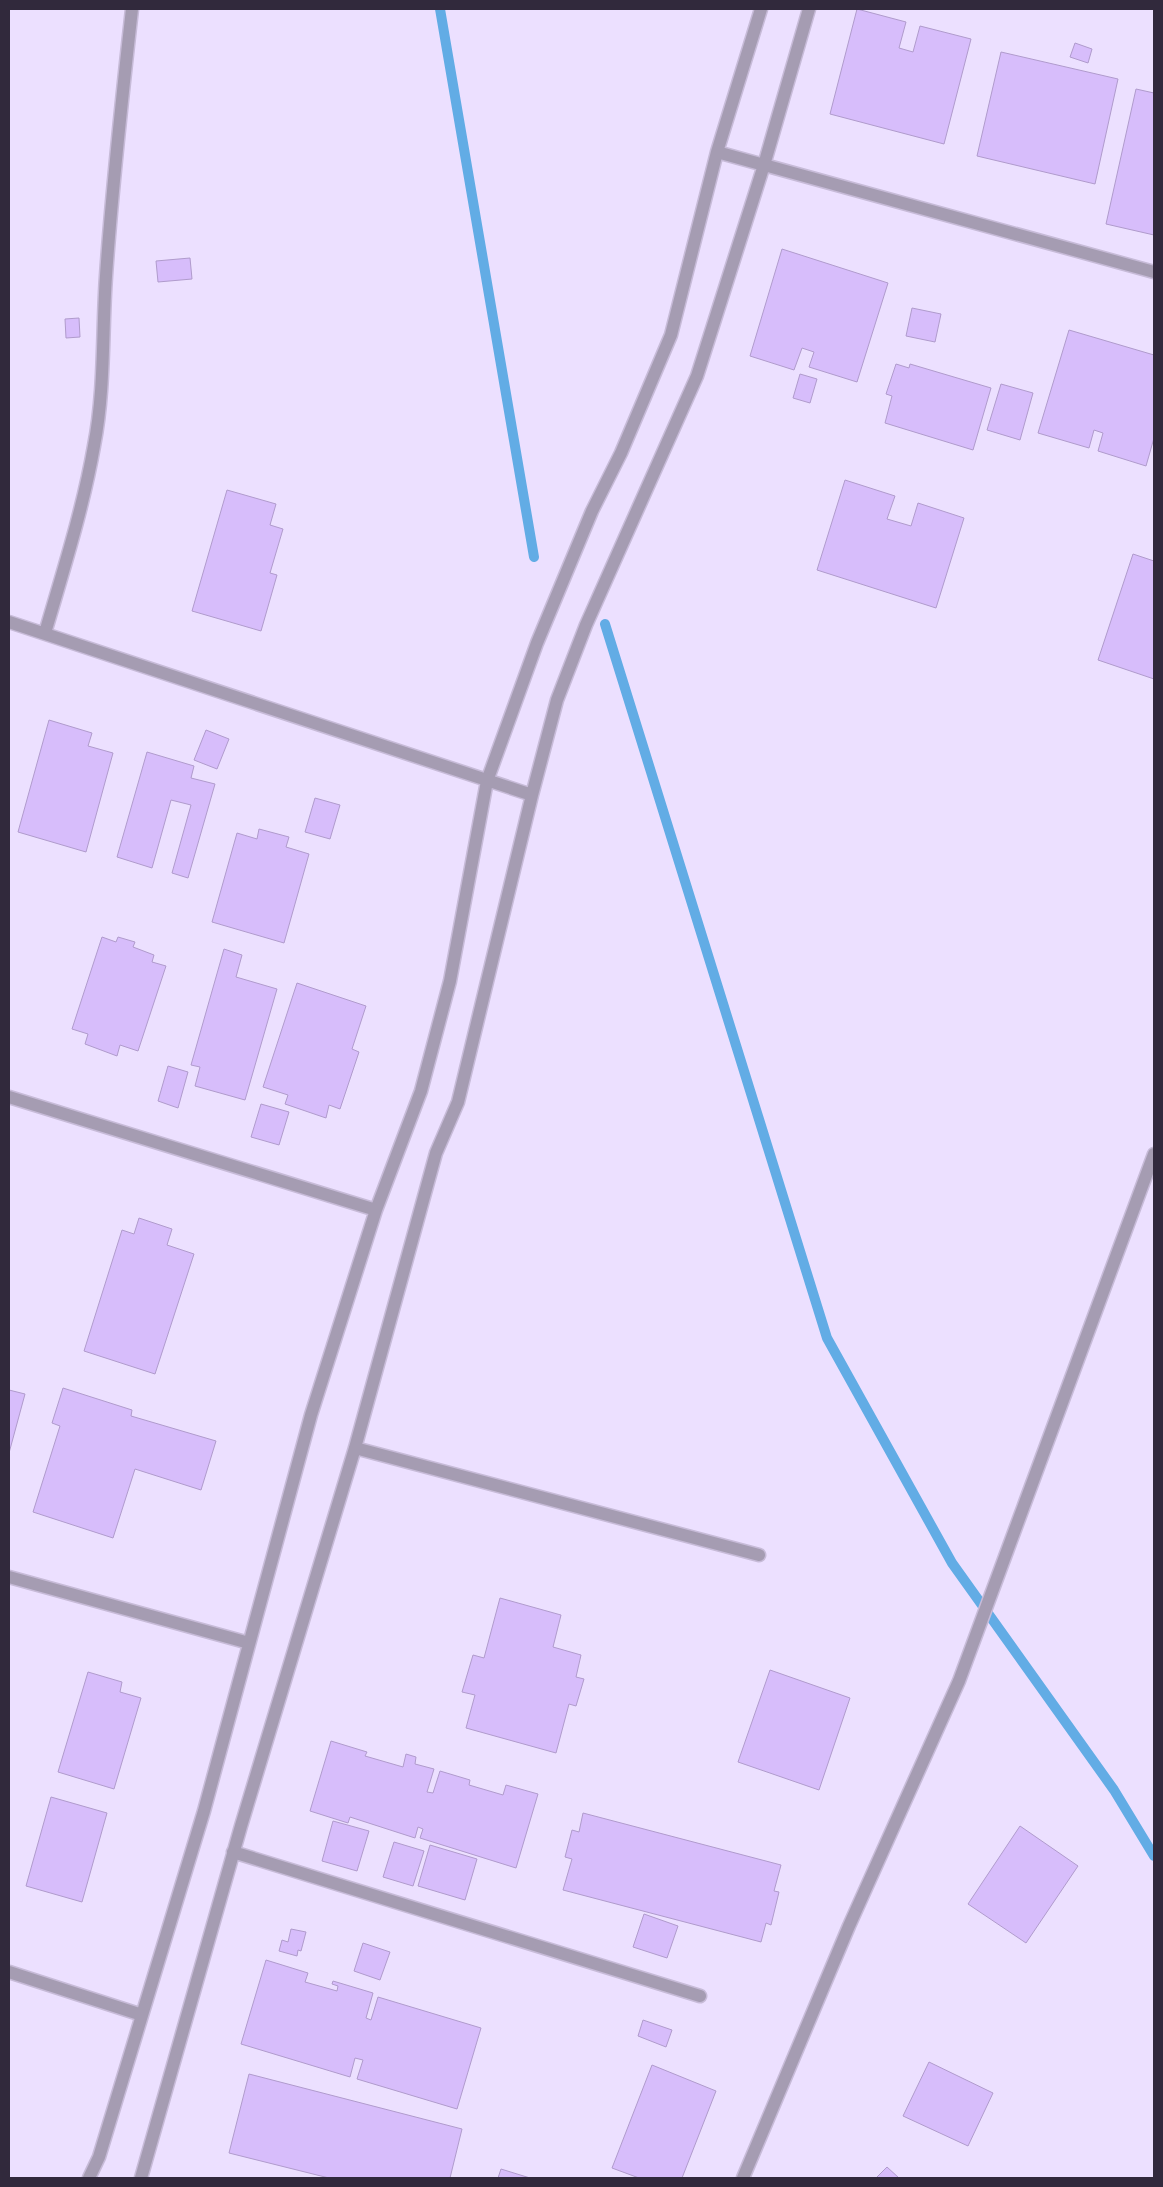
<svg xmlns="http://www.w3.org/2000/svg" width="1163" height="2187" viewBox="0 0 1163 2187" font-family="Lora,serif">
	<rect width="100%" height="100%" fill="#ece0ff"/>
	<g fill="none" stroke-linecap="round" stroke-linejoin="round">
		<path stroke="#62ace5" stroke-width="10" d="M 440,9 L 534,557
			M 605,624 L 827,1338 L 952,1563 L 1114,1790 L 1154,1856"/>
	</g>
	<path fill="#d7bdfb" stroke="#b09bcc" d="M 857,9 L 906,22 L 899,48 L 913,52 L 920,26 L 971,39 L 944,144 L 830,114 Z
		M 1075,43 L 1092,49 L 1088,63 L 1070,57 Z
		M 1001,52 L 1118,79 L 1095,184 L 977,156 Z
		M 1136,89 L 1154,93 L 1154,235 L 1106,224 Z
		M 782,249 L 888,283 L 857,382 L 809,367 L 814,352 L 802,348 L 794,370 L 750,356 Z
		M 190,258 L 192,279 L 158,282 L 156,261 Z
		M 912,308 L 941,314 L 935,342 L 906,336 Z
		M 79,318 L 80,337 L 66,338 L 65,319 Z
		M 1069,330 L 1154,355 L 1154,438 L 1146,466 L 1098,451 L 1103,433 L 1094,430 L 1089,448 L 1038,433 Z
		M 896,364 L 909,368 L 910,364 L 991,388 L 973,450 L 885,423 L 892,396 L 886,394 Z
		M 800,374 L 817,379 L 810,403 L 793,398 Z
		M 1001,384 L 1033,393 L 1020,440 L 987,430 Z
		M 845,480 L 895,496 L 887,519 L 911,526 L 918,503 L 964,518 L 936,608 L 817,570 Z
		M 227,490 L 276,504 L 270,525 L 283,529 L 270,573 L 277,575 L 261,631 L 192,611 Z
		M 1133,554 L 1154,561 L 1154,679 L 1098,660 Z
		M 49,720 L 92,733 L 88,746 L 113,753 L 86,852 L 18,832 Z
		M 206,730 L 229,739 L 217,769 L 194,760 Z
		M 147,752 L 194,766 L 191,778 L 215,784 L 188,878 L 172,873 L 191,805 L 171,800 L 152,868 L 117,857 Z
		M 315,798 L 340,805 L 330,839 L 305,832 Z
		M 259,829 L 289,837 L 286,847 L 309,854 L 284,943 L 212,922 L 237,833 L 257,839 Z
		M 102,937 L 116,942 L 118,937 L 135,942 L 133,947 L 154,955 L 152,962 L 166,966 L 138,1051 L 120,1045 L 117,1056 L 85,1044 L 88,1034 L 72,1029 Z
		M 224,949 L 242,955 L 236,977 L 277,989 L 245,1100 L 195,1086 L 200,1067 L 191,1065 Z
		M 297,983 L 366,1006 L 352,1049 L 359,1052 L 340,1109 L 329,1105 L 326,1118 L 285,1104 L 288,1095 L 263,1087 Z
		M 168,1066 L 188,1072 L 178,1108 L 158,1101 Z
		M 261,1104 L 289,1112 L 279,1145 L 251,1137 Z
		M 139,1218 L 172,1229 L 167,1245 L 194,1254 L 155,1374 L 84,1351 L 122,1230 L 134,1234 Z
		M 63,1388 L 132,1410 L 131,1416 L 216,1441 L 201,1490 L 135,1469 L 113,1538 L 33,1512 L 60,1426 L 52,1423 Z
		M 9,1390 L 25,1394 L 9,1453 Z
		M 500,1598 L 561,1615 L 553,1647 L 581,1655 L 576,1677 L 584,1679 L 576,1706 L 569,1704 L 556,1753 L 466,1728 L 475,1695 L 462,1692 L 473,1655 L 484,1658 Z
		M 770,1670 L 850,1698 L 819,1790 L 738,1762 Z
		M 88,1672 L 122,1682 L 120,1692 L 141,1698 L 114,1789 L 58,1772 Z
		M 331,1741 L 367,1752 L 365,1756 L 403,1767 L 406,1754 L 416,1757 L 415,1764 L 434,1769 L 427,1792 L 433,1793 L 440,1771 L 470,1780 L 469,1785 L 503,1795 L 506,1785 L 538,1794 L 516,1868 L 420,1838 L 423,1829 L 418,1827 L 415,1838 L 350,1817 L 348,1823 L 310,1811 Z
		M 51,1797 L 107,1813 L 82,1902 L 26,1886 Z
		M 583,1813 L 781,1865 L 774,1891 L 779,1892 L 771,1925 L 766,1923 L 761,1942 L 563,1890 L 572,1859 L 565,1857 L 572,1830 L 579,1832 Z
		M 333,1821 L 369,1831 L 357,1871 L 322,1861 Z
		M 1020,1826 L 1078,1866 L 1026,1943 L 968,1904 Z
		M 394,1842 L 424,1851 L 413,1886 L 383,1877 Z
		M 430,1845 L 477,1859 L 465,1900 L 418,1886 Z
		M 644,1914 L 678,1926 L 667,1958 L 633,1947 Z
		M 291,1929 L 306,1932 L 301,1951 L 298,1950 L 297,1956 L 279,1951 L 282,1940 L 288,1942 Z
		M 363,1943 L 390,1952 L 380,1980 L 354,1971 Z
		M 266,1960 L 308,1973 L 305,1982 L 337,1991 L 338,1986 L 332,1984 L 333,1981 L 373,1993 L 366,2018 L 371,2020 L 378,1997 L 481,2028 L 457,2109 L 357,2079 L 363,2060 L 355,2058 L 350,2077 L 241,2044 Z
		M 643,2020 L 672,2030 L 666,2047 L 638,2036 Z
		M 929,2062 L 993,2093 L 968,2146 L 903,2116 Z
		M 652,2065 L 716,2091 L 682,2178 L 639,2178 L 612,2168 Z
		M 249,2074 L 462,2129 L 450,2178 L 329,2178 L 229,2153 Z
		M 887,2167 L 899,2178 L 876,2178 Z
		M 501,2169 L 530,2178 L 498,2178 Z"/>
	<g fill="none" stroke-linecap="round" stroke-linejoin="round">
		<defs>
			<path id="minor" d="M 717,152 L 1154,272
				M 9,622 L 532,795
				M 45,633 C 63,571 83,509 94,446 C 105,390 102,333 106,276 C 112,187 122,98 132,9
				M 9,1097 L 376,1210
				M 355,1448 L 759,1555
				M 9,1577 L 249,1643
				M 233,1852 L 700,1996
				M 9,1972 L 142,2015
				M 89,2178 L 99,2157 L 204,1811 L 311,1415 L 376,1210 L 421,1091 L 450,981 L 487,781 L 537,643 L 592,511 L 621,453 L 671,335 L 717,152 L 761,9
				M 141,2178 L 241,1826 L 355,1448 L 436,1153 L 458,1102 L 532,795 L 557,700 L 586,625 L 697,376 L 764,165 L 809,9
				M 743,2178 L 849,1926 L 959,1681 L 1154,1154"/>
		</defs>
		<use href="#minor" stroke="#c7bbd8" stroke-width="15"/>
		<use href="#minor" stroke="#a59cb2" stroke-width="12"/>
	</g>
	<rect width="1163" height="2187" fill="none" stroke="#31293c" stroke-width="20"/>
</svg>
